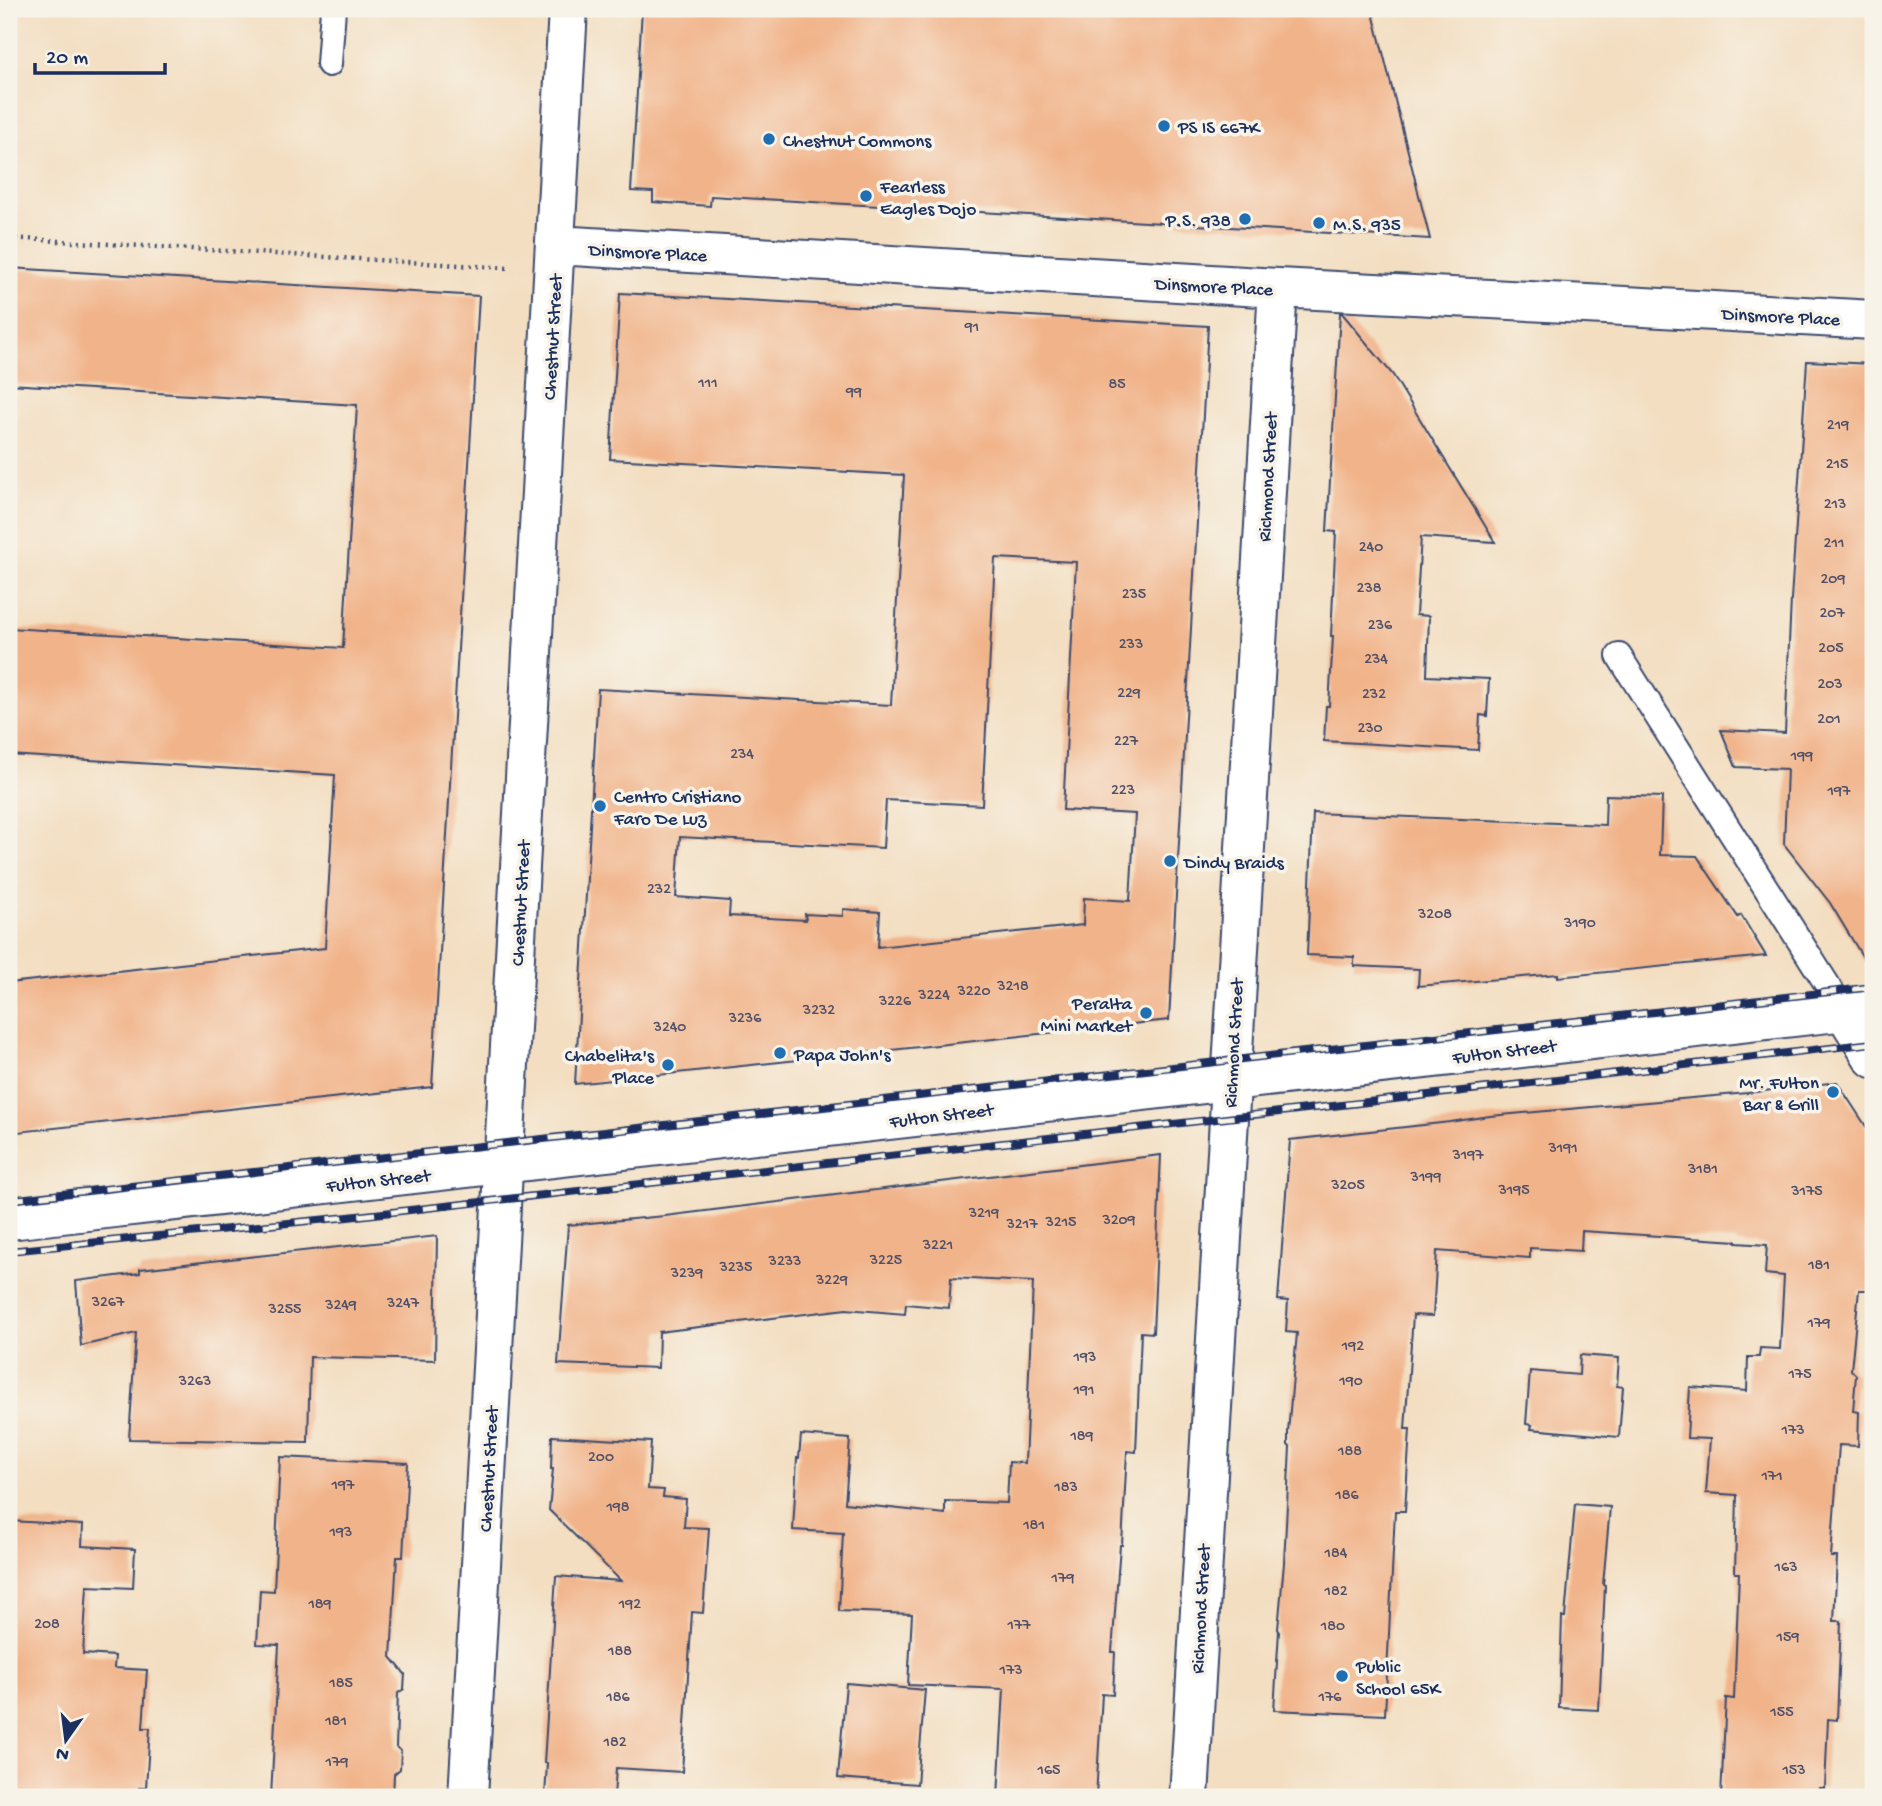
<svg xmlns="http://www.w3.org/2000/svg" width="1882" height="1806" viewBox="0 0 1882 1806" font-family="'Gochi Hand',sans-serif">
	<rect width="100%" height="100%" fill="#f7f3e8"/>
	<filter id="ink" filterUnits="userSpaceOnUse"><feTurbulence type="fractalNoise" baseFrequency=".0143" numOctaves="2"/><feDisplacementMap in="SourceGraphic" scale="14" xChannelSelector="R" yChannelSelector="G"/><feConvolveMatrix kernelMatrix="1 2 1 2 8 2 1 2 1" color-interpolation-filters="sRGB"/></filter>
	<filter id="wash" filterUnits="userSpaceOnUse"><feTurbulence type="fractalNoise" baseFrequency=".00686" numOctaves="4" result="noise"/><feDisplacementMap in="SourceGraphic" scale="28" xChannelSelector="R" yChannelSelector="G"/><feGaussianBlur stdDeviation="1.57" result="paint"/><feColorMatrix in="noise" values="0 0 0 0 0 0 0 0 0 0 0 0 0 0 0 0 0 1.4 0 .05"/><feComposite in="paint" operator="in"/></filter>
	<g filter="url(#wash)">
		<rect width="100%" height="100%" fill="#f3dec1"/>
		<g id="blocks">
			<path fill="#f1b389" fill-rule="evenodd" d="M 642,9 L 1372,9 L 1430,239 L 711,196 L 710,206 L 653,202 L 653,192 L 631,191 Z
				M 9,268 L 479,296 L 432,1087 L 9,1133 L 9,983 L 325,948 L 335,775 L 9,755 L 9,628 L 343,648 L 357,405 L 9,384 Z
				M 620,293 L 1208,326 L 1169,1020 L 575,1084 L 598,689 L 891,705 L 904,475 L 610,459 ZM 995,558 L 1076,562 L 1063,810 L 1135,814 L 1130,901 L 1084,898 L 1083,925 L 878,947 L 880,912 L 843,909 L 843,916 L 805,914 L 806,920 L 729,916 L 730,901 L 676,897 L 680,837 L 883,848 L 886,800 L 982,805 Z
				M 1340,313 L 1342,313 L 1393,375 L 1495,542 L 1421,537 L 1416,615 L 1429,616 L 1427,676 L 1489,679 L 1487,716 L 1480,715 L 1478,750 L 1324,741 L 1326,706 L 1329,706 L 1333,636 L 1331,636 L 1336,532 L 1327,531 Z
				M 1807,361 L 1873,364 L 1873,974 L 1830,903 L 1784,844 L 1787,769 L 1736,767 L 1721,730 L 1785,733 L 1791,599 Z
				M 1606,795 L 1662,797 L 1660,855 L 1697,856 L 1738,917 L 1741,915 L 1766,956 L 1558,977 L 1558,974 L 1418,986 L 1419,969 L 1354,966 L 1354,957 L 1307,955 L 1313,813 L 1605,825 Z
				M 1837,1082 L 1873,1137 L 1873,1247 L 1870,1290 L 1859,1290 L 1851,1370 L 1856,1375 L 1853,1411 L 1859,1412 L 1858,1446 L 1839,1445 L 1831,1557 L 1837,1557 L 1834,1621 L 1841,1621 L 1837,1720 L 1828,1719 L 1825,1788 L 1820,1788 L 1819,1797 L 1721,1797 L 1726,1698 L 1734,1699 L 1739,1573 L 1735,1573 L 1737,1495 L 1706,1493 L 1710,1439 L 1687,1438 L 1690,1387 L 1747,1391 L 1748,1357 L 1759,1357 L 1760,1348 L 1780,1349 L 1784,1276 L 1765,1274 L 1767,1245 L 1737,1243 L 1737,1241 L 1582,1231 L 1581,1251 L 1530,1248 L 1530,1258 L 1437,1251 L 1433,1316 L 1413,1315 L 1405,1429 L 1410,1429 L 1405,1511 L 1395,1511 L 1385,1715 L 1274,1710 L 1279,1631 L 1278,1629 L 1284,1563 L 1290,1447 L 1288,1445 L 1288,1432 L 1297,1333 L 1286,1332 L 1288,1301 L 1278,1300 L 1290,1140 L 1450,1122 L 1490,1116 L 1748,1093 Z
				M 1161,1155 L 1153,1333 L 1141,1332 L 1136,1452 L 1127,1451 L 1122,1545 L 1120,1545 L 1112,1652 L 1115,1652 L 1113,1695 L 1102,1694 L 1096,1797 L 998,1797 L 1004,1689 L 908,1685 L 912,1614 L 839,1611 L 843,1533 L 793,1530 L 797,1458 L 799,1458 L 801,1435 L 850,1439 L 845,1503 L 945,1514 L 945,1501 L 1007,1503 L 1009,1462 L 1025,1463 L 1033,1282 L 951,1278 L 949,1308 L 906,1304 L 905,1314 L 846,1309 L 659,1332 L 658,1368 L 558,1364 L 568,1225 L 665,1216 Z
				M 437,1236 L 435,1360 L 310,1357 L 308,1442 L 129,1439 L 136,1333 L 81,1346 L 76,1281 L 140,1273 L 140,1269 Z
				M 1580,1355 L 1619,1358 L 1617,1386 L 1623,1387 L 1619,1437 L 1531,1429 L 1532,1425 L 1526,1424 L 1530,1371 L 1579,1375 Z
				M 552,1436 L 651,1442 L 648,1489 L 664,1490 L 663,1497 L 686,1499 L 684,1527 L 709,1528 L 703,1613 L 692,1612 L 682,1772 L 616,1768 L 614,1797 L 545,1797 L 547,1763 L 544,1763 L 556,1576 L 621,1581 L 549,1510 L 553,1469 L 551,1469 Z
				M 280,1457 L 408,1463 L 403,1557 L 397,1557 L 391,1657 L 405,1674 L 404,1689 L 398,1693 L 396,1747 L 401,1751 L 400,1769 L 394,1774 L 393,1797 L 271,1797 L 279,1645 L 257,1644 L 260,1590 L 274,1591 Z
				M 1575,1504 L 1610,1507 L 1603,1585 L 1605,1586 L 1599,1710 L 1559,1708 L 1562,1617 L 1565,1617 Z
				M 9,1521 L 83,1525 L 82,1546 L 135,1549 L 133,1588 L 87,1586 L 83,1654 L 115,1656 L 114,1668 L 147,1670 L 143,1728 L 150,1728 L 146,1788 L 139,1788 L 138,1797 L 9,1797 Z
				M 846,1683 L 925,1690 L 917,1784 L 838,1778 Z"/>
		</g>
	</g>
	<g filter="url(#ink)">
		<use href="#blocks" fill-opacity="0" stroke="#3b496d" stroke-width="2"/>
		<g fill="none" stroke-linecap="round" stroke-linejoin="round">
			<defs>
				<path id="lane" d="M 329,64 L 333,9
					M 1619,656 L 1844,1011"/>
				<path id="street" d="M 556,245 L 1278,288 L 1644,307 L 1873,320
					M 1844,1011 L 1873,1058
					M 468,1797 L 568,9
					M 1189,1797 L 1278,288"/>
				<path id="secondary" d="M 9,1220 L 1873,1008"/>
			</defs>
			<use href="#lane" stroke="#3b496d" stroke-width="28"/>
			<use href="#street" stroke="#3b496d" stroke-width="42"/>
			<use href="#secondary" stroke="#3b496d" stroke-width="42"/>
			<path stroke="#3b496d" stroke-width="4.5" stroke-dasharray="2 5" stroke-linecap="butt" d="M 9,238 L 509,268"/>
			<use href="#lane" stroke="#fff" stroke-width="24"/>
			<use href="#street" stroke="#fff" stroke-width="38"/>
			<use href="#secondary" stroke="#fff" stroke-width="38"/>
			<defs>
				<path id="rail" d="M 9,1200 L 1873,987
					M 9,1251 L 348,1217 L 1377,1101 L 1873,1043"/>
			</defs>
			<use href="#rail" stroke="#1b2f5e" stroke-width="8"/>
			<use href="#rail" stroke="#f7f3e8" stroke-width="5" stroke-dasharray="16" stroke-linecap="butt"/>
		</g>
	</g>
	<g fill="#1f6fb2" stroke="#f7f3e8" stroke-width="2.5">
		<circle cx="1164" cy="126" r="7"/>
		<circle cx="769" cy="139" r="7"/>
		<circle cx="866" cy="196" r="7"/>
		<circle cx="1245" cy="219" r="7"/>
		<circle cx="1319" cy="223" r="7"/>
		<circle cx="600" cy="806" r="7"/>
		<circle cx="1170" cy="861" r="7"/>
		<circle cx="1146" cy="1013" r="7"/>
		<circle cx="780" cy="1053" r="7"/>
		<circle cx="668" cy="1065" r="7"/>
		<circle cx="1833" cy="1092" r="7"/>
		<circle cx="1342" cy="1676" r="7"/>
	</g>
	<g text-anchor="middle" stroke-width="7" stroke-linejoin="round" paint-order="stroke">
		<g font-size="16" fill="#505069">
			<text x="972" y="331">91</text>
			<text x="708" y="387">111</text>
			<text x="1117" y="388">85</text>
			<text x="854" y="396">99</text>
			<text x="1838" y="429">219</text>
			<text x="1837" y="468">215</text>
			<text x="1835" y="508">213</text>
			<text x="1834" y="547">211</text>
			<text x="1371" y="551">240</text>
			<text x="1833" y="583">209</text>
			<text x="1369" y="592">238</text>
			<text x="1134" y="598">235</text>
			<text x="1832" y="617">207</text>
			<text x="1380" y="629">236</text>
			<text x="1131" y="648">233</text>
			<text x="1831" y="652">205</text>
			<text x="1376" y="663">234</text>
			<text x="1830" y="688">203</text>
			<text x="1129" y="697">229</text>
			<text x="1374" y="698">232</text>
			<text x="1829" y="723">201</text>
			<text x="1370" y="732">230</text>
			<text x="1126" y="745">227</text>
			<text x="742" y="758">234</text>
			<text x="1802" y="760">199</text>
			<text x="1123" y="794">223</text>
			<text x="1839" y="795">197</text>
			<text x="659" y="893">232</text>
			<text x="1435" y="918">3208</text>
			<text x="1580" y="927">3190</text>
			<text x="1013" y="990">3218</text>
			<text x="974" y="995">3220</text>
			<text x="934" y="999">3224</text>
			<text x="895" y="1005">3226</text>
			<text x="819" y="1014">3232</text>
			<text x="745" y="1022">3236</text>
			<text x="670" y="1031">3240</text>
			<text x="1563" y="1152">3191</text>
			<text x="1468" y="1159">3197</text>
			<text x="1703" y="1173">3181</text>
			<text x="1426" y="1181">3199</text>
			<text x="1348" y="1189">3205</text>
			<text x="1514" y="1194">3195</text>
			<text x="1807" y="1195">3175</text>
			<text x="984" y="1217">3219</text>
			<text x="1119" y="1224">3209</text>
			<text x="1061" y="1226">3215</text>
			<text x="1022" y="1228">3217</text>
			<text x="938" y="1249">3221</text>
			<text x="886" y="1264">3225</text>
			<text x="785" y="1265">3233</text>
			<text x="1819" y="1269">181</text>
			<text x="736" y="1271">3235</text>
			<text x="687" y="1277">3239</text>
			<text x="832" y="1284">3229</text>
			<text x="108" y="1306">3267</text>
			<text x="403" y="1307">3247</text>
			<text x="341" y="1309">3249</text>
			<text x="285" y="1313">3255</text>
			<text x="1819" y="1327">179</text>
			<text x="1353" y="1350">192</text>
			<text x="1085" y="1361">193</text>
			<text x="1800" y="1378">175</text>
			<text x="195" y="1385">3263</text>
			<text x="1351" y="1385">190</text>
			<text x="1084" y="1394">191</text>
			<text x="1793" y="1434">173</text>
			<text x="1082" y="1440">189</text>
			<text x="1350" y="1455">188</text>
			<text x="601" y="1461">200</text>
			<text x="1772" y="1480">171</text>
			<text x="343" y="1489">197</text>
			<text x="1066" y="1491">183</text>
			<text x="1347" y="1499">186</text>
			<text x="618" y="1511">198</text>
			<text x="1034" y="1529">181</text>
			<text x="341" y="1536">193</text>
			<text x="1336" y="1557">184</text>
			<text x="1786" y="1571">163</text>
			<text x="1063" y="1582">179</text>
			<text x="1336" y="1595">182</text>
			<text x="320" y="1608">189</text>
			<text x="630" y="1608">192</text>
			<text x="47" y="1628">208</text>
			<text x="1019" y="1629">177</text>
			<text x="1333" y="1630">180</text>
			<text x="1788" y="1641">159</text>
			<text x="620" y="1655">188</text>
			<text x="1011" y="1674">173</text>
			<text x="341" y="1687">185</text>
			<text x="618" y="1701">186</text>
			<text x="1330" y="1701">176</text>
			<text x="1782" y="1716">155</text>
			<text x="336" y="1725">181</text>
			<text x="615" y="1746">182</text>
			<text x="337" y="1766">179</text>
			<text x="1049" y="1774">165</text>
			<text x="1794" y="1774">153</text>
		</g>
		<g font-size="19" fill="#1b2f5e" stroke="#f7f3e8" text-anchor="start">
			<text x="1178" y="133">PS IS 667K</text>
			<text x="783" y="146">Chestnut Commons</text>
			<text x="880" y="192">Fearless<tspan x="880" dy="22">Eagles Dojo</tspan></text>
			<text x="1231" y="226" text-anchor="end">P.S. 938</text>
			<text x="1333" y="230">M.S. 935</text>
			<text x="614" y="802">Centro Cristiano<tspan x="614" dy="22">Faro De Luz</tspan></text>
			<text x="1184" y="868">Dindy Braids</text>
			<text x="1132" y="1009" text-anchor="end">Peralta<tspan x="1132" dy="22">Mini Market</tspan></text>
			<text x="794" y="1060">Papa John's</text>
			<text x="654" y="1061" text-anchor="end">Chabelita's<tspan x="654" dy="22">Place</tspan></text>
			<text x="1819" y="1088" text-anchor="end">Mr. Fulton<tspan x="1819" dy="22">Bar &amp; Grill</tspan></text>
			<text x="1356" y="1672">Public<tspan x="1356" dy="22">School 65K</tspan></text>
		</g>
		<g font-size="19" fill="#1b2f5e" stroke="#f7f3e8">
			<text transform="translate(648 251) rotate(3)" y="7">Dinsmore Place</text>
			<text transform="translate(1214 285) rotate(3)" y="7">Dinsmore Place</text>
			<text transform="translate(1781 315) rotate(3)" y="7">Dinsmore Place</text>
			<text transform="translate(551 337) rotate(-87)" y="7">Chestnut Street</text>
			<text transform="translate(1266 477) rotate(-87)" y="7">Richmond Street</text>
			<text transform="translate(519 903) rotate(-87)" y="7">Chestnut Street</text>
			<text transform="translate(1232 1043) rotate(-87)" y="7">Richmond Street</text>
			<text transform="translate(1504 1050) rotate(-7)" y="7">Fulton Street</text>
			<text transform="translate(941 1114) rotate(-7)" y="7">Fulton Street</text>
			<text transform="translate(378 1179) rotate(-6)" y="7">Fulton Street</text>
			<text transform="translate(487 1469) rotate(-87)" y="7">Chestnut Street</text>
			<text transform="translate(1199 1609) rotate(-87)" y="7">Richmond Street</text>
		</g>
	</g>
	<rect width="1882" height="1806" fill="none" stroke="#f7f3e8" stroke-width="35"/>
	<g transform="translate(66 1740) rotate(194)" stroke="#f7f3e8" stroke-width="5" paint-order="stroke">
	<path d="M0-5L12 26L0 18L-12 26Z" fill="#1b2f5e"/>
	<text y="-10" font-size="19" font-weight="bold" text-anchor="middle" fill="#1b2f5e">N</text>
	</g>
	<path d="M35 63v10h130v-10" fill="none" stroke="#1b2f5e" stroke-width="3.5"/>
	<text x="46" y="63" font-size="21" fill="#1b2f5e" stroke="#f7f3e8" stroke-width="5" paint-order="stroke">20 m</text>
</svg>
